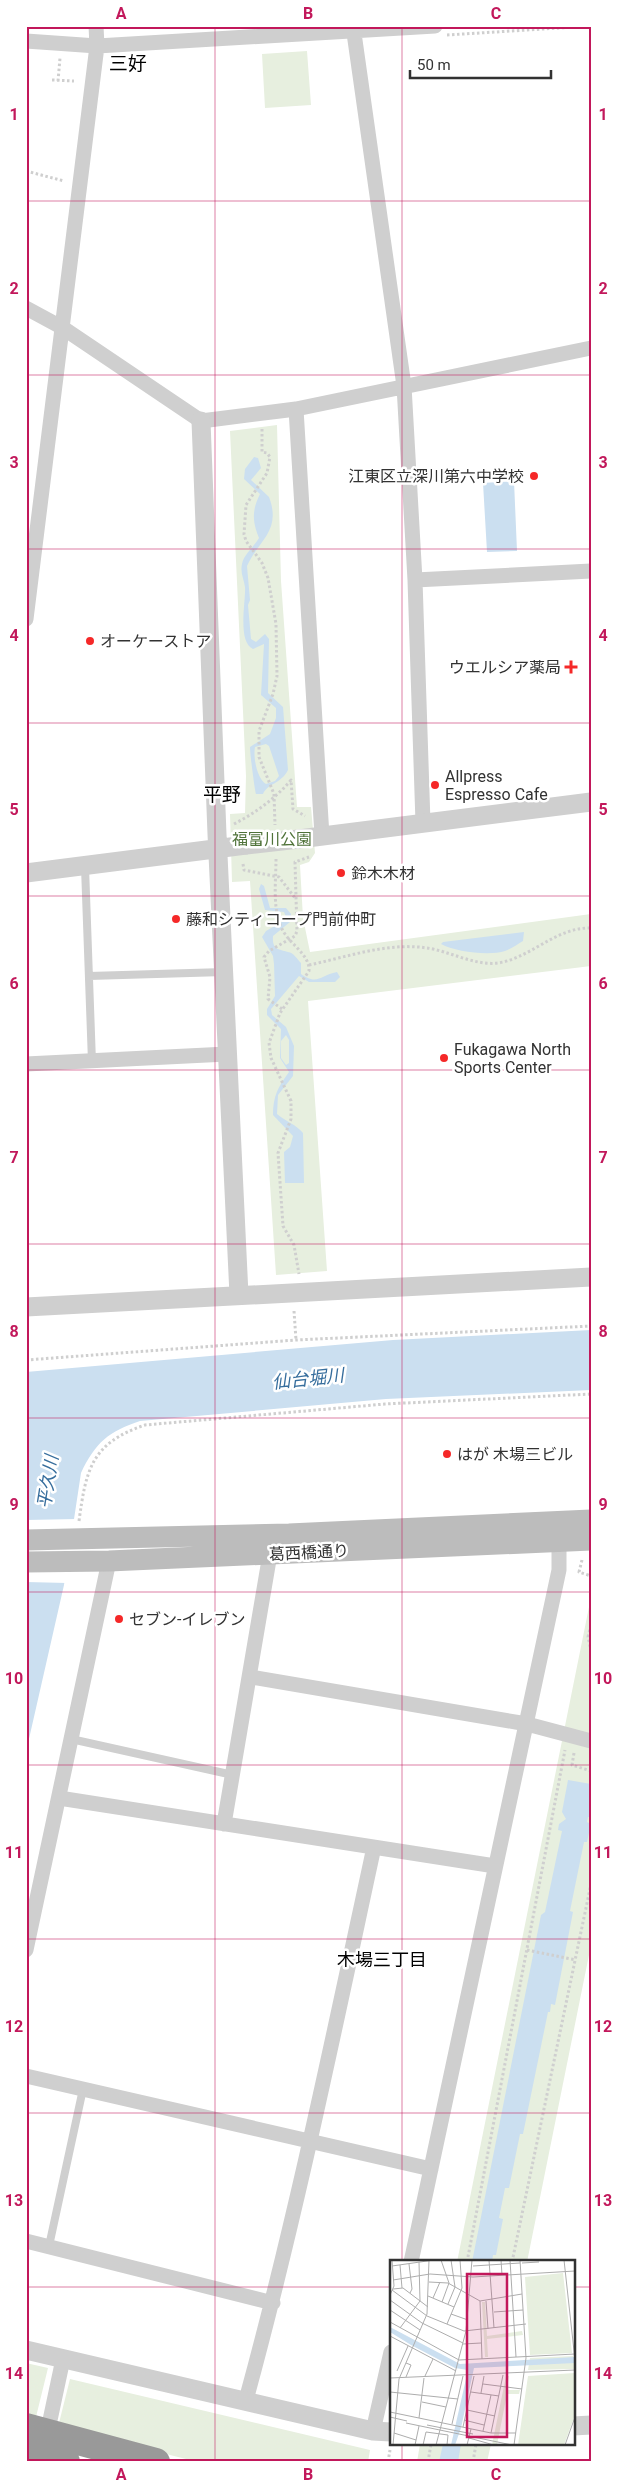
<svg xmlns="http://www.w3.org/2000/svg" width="617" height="2488" viewBox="0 0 617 2488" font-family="Roboto,'Noto Sans JP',sans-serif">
	<rect width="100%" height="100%" fill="#fff"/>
	<path fill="#e7efdf" d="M 307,51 L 311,105 L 265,108 L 262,54 Z
		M 277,425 L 281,581 L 297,807 L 311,807 L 315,853 L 309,862 L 300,865 L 303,918 L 310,952 L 591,914 L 591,966 L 308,1001 L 327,1271 L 276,1275 L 250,881 L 232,882 L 230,814 L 245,813 L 246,776 L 230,431 Z
		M 591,1597 L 591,1945 L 527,2262 L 457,2262 Z
		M 26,2363 L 48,2368 L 35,2421 L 26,2419 Z
		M 70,2379 L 370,2450 L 368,2462 L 198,2462 L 58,2427 Z
		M 420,2444 L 491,2444 L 487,2462 L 417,2462 Z"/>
	<path fill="#cbdff0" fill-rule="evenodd" d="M 254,457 L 258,458 L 261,468 L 251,480 L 269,497 C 282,531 258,541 247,566 L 250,600 L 248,605 L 251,639 L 256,642 L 265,634 L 269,639 L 268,693 L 283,707 L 288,770 C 282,783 267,784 263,794 L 256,794 C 255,792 250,754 250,747 L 270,734 L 276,718 L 276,708 L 261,695 L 264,644 L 253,649 C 237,642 246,601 245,587 C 244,579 240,573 242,564 C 244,554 254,547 259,538 C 252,521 252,510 260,494 L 244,479 L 245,469 ZM 266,744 L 269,746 L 279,776 L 275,781 L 266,784 C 257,779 253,757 255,747 Z
		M 514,481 L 517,551 L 487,552 L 483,483 Z
		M 261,884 L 264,886 L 270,908 L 286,908 L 291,914 L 290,922 L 273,936 C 272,950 278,949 288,952 C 294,953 297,959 301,963 L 301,974 C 318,986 320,975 337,972 L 340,977 L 335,982 L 309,982 L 299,976 L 271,1009 L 272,1015 L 286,1027 L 294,1046 L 293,1076 L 278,1095 L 277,1114 C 285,1121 297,1125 303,1133 L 304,1183 L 285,1183 L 284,1152 L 290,1147 L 293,1136 L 273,1115 C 273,1096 278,1087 289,1072 L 280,1058 L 281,1029 L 267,1015 L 267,1009 L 275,996 L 274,964 L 273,956 L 262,937 L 266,931 L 287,919 L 284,912 L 265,910 L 259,889 ZM 286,1035 L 289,1040 L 289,1063 L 286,1065 L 281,1058 L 281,1041 Z
		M 524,932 L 523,941 C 518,944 511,949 505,951 C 490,956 455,952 441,944 L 443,942 Z
		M 591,1330 L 591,1390 L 386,1399 L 140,1421 C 109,1431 95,1443 81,1473 L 64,1585 L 26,1752 L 26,1372 L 393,1340 Z
		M 568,1780 L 591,1784 L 591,1817 L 588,1817 L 587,1822 L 591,1824 L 587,1842 L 584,1842 L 570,1911 L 573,1912 L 555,2005 L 551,2004 L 550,2012 L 548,2012 L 523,2134 L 520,2134 L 509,2188 L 505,2188 L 499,2218 L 503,2219 L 496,2255 L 493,2255 L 492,2262 L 472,2262 L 541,1915 L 545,1912 L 562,1831 L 558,1830 L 559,1824 L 566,1819 L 562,1812 Z
		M 443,2444 L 461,2444 L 458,2462 L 439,2462 Z"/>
	<path fill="#fff" d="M 76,1519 L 67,1583 L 26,1582 L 26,1520 Z"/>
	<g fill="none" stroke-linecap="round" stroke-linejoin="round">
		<path stroke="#cfcfcf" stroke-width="3" stroke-dasharray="2.5 2.5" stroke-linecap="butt" d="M 447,35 L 591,26
			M 52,80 L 74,81
			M 58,81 L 60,58
			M 26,171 L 64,181
			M 262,429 L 262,452 L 267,453 L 270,457 L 267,473 L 246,505 L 244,534 L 246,541 L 262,563 L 268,578 L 276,624 L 277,676 L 273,694 L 259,731 L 259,757 L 274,794 L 275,825
			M 234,824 C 255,813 275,799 291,780 L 293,809 L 305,816
			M 276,859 C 276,882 272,908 282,929 C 289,944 310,954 309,971 L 280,1013 L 269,1043 L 271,1058 L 291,1101 L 291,1119 L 278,1153 L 283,1226 L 294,1245 L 299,1274
			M 243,864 L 244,870 L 279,877 L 295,898
			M 309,965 C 347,957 388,942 427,948 C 449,951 475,966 498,963 C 531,958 556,927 591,928
			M 282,1009 L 268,999 L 270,977 L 264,957 L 269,951 L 295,936 L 297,931 L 295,862 L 309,857
			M 294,1311 L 296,1340
			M 26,1360 L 296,1340 L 591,1326
			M 79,1521 C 86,1470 91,1443 145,1425 L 385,1404 L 591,1394
			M 582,1560 L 579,1572 L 591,1576
			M 591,1625 L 588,1637 L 591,1650
			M 574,1753 L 572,1765 L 591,1771
			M 527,1950 L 576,1960
			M 467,2262 L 565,1750
			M 512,2262 L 591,1884
			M 388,2462 L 390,2450
			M 428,2462 L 431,2444
			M 473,2462 L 476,2444"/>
		<path stroke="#cfcfcf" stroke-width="8" d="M 85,867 L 92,1062
			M 89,976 L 224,972
			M 71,1739 L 233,1775
			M 49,2246 L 83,2089"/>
		<path stroke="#cfcfcf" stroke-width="15" d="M 353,26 L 404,386 L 415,580 L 423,823
			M 26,41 L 97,46 L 435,26
			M 26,308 L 63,328 L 201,421 L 296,409 L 591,348
			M 296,409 L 322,836
			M 415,580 L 591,571
			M 26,619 L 97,46 L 96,26
			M 26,1064 L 227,1054
			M 251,1677 L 527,1724 L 591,1741
			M 59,1798 L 495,1866
			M 224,1824 L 270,1554
			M 26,1950 L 109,1561
			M 26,2076 L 431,2169
			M 26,2241 L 273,2303
			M 411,2262 L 559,1570 L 559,1541
			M 246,2400 C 296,2217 334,2032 374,1847
			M 373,2431 L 391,2352
			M 46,2439 L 63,2359"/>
		<path stroke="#cfcfcf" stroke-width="19" d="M 201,421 L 217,834 L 239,1295
			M 299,839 L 591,802
			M 26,873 L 246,845
			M 26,1307 L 591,1277
			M 26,2350 L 373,2431 L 391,2432
			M 573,2426 L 591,2425"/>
		<path stroke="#bcbcbc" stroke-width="21" d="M 26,1540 L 289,1534 L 591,1520
			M 26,1562 L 109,1561 L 591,1540"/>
		<path stroke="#cfcfcf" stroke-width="19" d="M 246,845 L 299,839"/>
		<path stroke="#999" stroke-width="28" d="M 26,2427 L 156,2462
			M 26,2453 L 66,2462"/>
	</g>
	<path fill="none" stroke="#c2185b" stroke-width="1" stroke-opacity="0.55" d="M 215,26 L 215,2462M 402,26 L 402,2262M 26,201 L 591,201M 26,375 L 591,375M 26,549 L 591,549M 26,723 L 591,723M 26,896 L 591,896M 26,1070 L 591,1070M 26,1244 L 591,1244M 26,1418 L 591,1418M 26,1592 L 591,1592M 26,1765 L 591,1765M 26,1939 L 591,1939M 26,2113 L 591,2113M 26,2287 L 391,2287M 573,2287 L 591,2287M 402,2444 L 402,2462"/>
	<g fill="#f52828" stroke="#fff" stroke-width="2">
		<circle cx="534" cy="476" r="5"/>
		<circle cx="90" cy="641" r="5"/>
		<path d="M568.5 659.5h5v5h5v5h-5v5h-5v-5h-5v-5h5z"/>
		<circle cx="435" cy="785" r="5"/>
		<circle cx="341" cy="873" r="5"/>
		<circle cx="176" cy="919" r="5"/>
		<circle cx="444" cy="1058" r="5"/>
		<circle cx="447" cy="1454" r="5"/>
		<circle cx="119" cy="1619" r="5"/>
	</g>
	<g text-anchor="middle" stroke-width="5" stroke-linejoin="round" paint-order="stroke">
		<g font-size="16" fill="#323232" stroke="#fff" text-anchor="start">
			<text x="524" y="482" text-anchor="end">江東区立深川第六中学校</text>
			<text x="100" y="647">オーケーストア</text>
			<text x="561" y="673" text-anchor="end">ウエルシア薬局</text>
			<text x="445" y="782">Allpress<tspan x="445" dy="18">Espresso Cafe</tspan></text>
			<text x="351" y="879">鈴木木材</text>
			<text x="186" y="925">藤和シティコープ門前仲町</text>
			<text x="454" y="1055">Fukagawa North<tspan x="454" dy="18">Sports Center</tspan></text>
			<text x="457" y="1460">はが 木場三ビル</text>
			<text x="129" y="1625">セブン-イレブン</text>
		</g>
		<g font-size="16" fill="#50733a" stroke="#fff">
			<text x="272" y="845">福富川公園</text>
		</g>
		<g font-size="16" fill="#323232" stroke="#fff">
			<text transform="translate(309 1552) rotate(-3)" y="6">葛西橋通り</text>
		</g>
		<g font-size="18" font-style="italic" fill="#376e9d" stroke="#fff">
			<text transform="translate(308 1379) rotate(-6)" y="6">仙台堀川</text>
			<text transform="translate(48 1482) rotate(-81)" y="6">平久川</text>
		</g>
		<g font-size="18" fill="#000" stroke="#fff">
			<text x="382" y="1966">木場三丁目</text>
		</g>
		<g font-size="19" fill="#000" stroke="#fff">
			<text x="128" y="70">三好</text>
			<text x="222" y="801">平野</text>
		</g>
	</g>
	<g transform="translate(390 2260)">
		<rect width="185" height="185" fill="#fff"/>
		<path d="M 173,13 L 182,93 L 140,95 L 135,17 ZM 92,42 L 95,42 L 97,76 L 132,71 L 133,75 L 97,79 L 98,97 L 95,97 ZM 183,96 L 185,109 L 138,110 L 140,98 ZM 185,113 L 185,155 L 174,185 L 128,185 L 138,116 ZM 116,116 L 119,116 L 117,130 L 130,130 L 129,134 L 117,134 L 107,185 L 102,185 Z" fill="#e7efdf"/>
		<path d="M 0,67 L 70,104 L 185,97 L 185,103 L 84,108 L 71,168 L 65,185 L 61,185 L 78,110 L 65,108 L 21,85 L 0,72 Z" fill="#cbdff0"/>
		<path fill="none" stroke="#adadad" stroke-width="1" d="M 51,0 L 59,23 L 52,42M 99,0 L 104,68M 111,0 L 112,15M 120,0 L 126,97M 174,0 L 185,100M 132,3 L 149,2M 19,4 L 22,29 L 20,33M 10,5 L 12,28M 2,6 L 44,0M 83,6 L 130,3M 3,20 L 40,14 L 83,17 L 185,11M 39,22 L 58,23 L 90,41 L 132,34M 3,29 L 13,28 L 38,47M 2,30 L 37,56 L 74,71 L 136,64M 0,35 L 4,26 L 2,0M 38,36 L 64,47M 43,38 L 50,22M 0,40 L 32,63 L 73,83M 90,41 L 92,99M 96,41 L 98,69M 58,44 L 65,27 L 61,0M 0,50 L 30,70M 104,52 L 133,50M 61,54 L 78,60M 0,62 L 69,100 L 185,94M 57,64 L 72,28 L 70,0M 10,68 L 30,41 L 29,2M 0,76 L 66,111M 73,84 L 91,83M 16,103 L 21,105 L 16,117M 7,111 L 18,86M 35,116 L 43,99M 0,118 L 185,110M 93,124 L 132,129M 0,132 L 68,139M 81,132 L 109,136M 91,133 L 94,116M 32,142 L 56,147M 77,150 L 105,156M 0,152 L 101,173 L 126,173M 0,157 L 17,161M 29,158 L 34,118M 74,160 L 94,165M 16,163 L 122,185M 62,164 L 73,116M 37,165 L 83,174M 73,167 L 84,116M 93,171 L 101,135M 4,173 L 26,180M 101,173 L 113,115M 79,178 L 104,185M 3,185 L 9,119 L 37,54 L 39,0M 25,185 L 29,166M 33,185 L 36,172 L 58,175 L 57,185M 46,185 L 76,71 L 82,0M 77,185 L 81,169M 124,185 L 136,98 L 130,0M 175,185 L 185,157"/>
		<path fill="#c2185b" fill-opacity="0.15" stroke="#c2185b" stroke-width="2.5" d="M 77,14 L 117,14 L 117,177 L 77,177 Z"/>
		<rect width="185" height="185" fill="none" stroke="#323232" stroke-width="2.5"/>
	</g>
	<rect width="617" height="2488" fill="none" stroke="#ffffff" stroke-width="55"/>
	<path d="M410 70v8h141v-8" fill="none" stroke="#323232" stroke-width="2.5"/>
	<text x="417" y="70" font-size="15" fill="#323232" stroke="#ffffff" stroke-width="4" paint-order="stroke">50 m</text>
	<rect x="28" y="28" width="562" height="2432" fill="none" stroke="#c2185b" stroke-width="2"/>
	<g font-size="16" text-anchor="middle" font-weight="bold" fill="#c2185b">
		<text x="121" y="19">A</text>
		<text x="308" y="19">B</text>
		<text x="496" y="19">C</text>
		<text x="14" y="120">1</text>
		<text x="603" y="120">1</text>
		<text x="14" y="294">2</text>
		<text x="603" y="294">2</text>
		<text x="14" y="468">3</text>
		<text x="603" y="468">3</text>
		<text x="14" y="641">4</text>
		<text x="603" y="641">4</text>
		<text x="14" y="815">5</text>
		<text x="603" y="815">5</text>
		<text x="14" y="989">6</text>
		<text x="603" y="989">6</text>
		<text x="14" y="1163">7</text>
		<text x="603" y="1163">7</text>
		<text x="14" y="1337">8</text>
		<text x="603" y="1337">8</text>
		<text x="14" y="1510">9</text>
		<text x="603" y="1510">9</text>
		<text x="14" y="1684">10</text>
		<text x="603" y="1684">10</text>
		<text x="14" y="1858">11</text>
		<text x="603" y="1858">11</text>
		<text x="14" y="2032">12</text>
		<text x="603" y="2032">12</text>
		<text x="14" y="2206">13</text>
		<text x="603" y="2206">13</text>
		<text x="14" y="2379">14</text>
		<text x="603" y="2379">14</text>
		<text x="121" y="2480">A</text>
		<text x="308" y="2480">B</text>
		<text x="496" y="2480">C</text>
	</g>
</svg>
